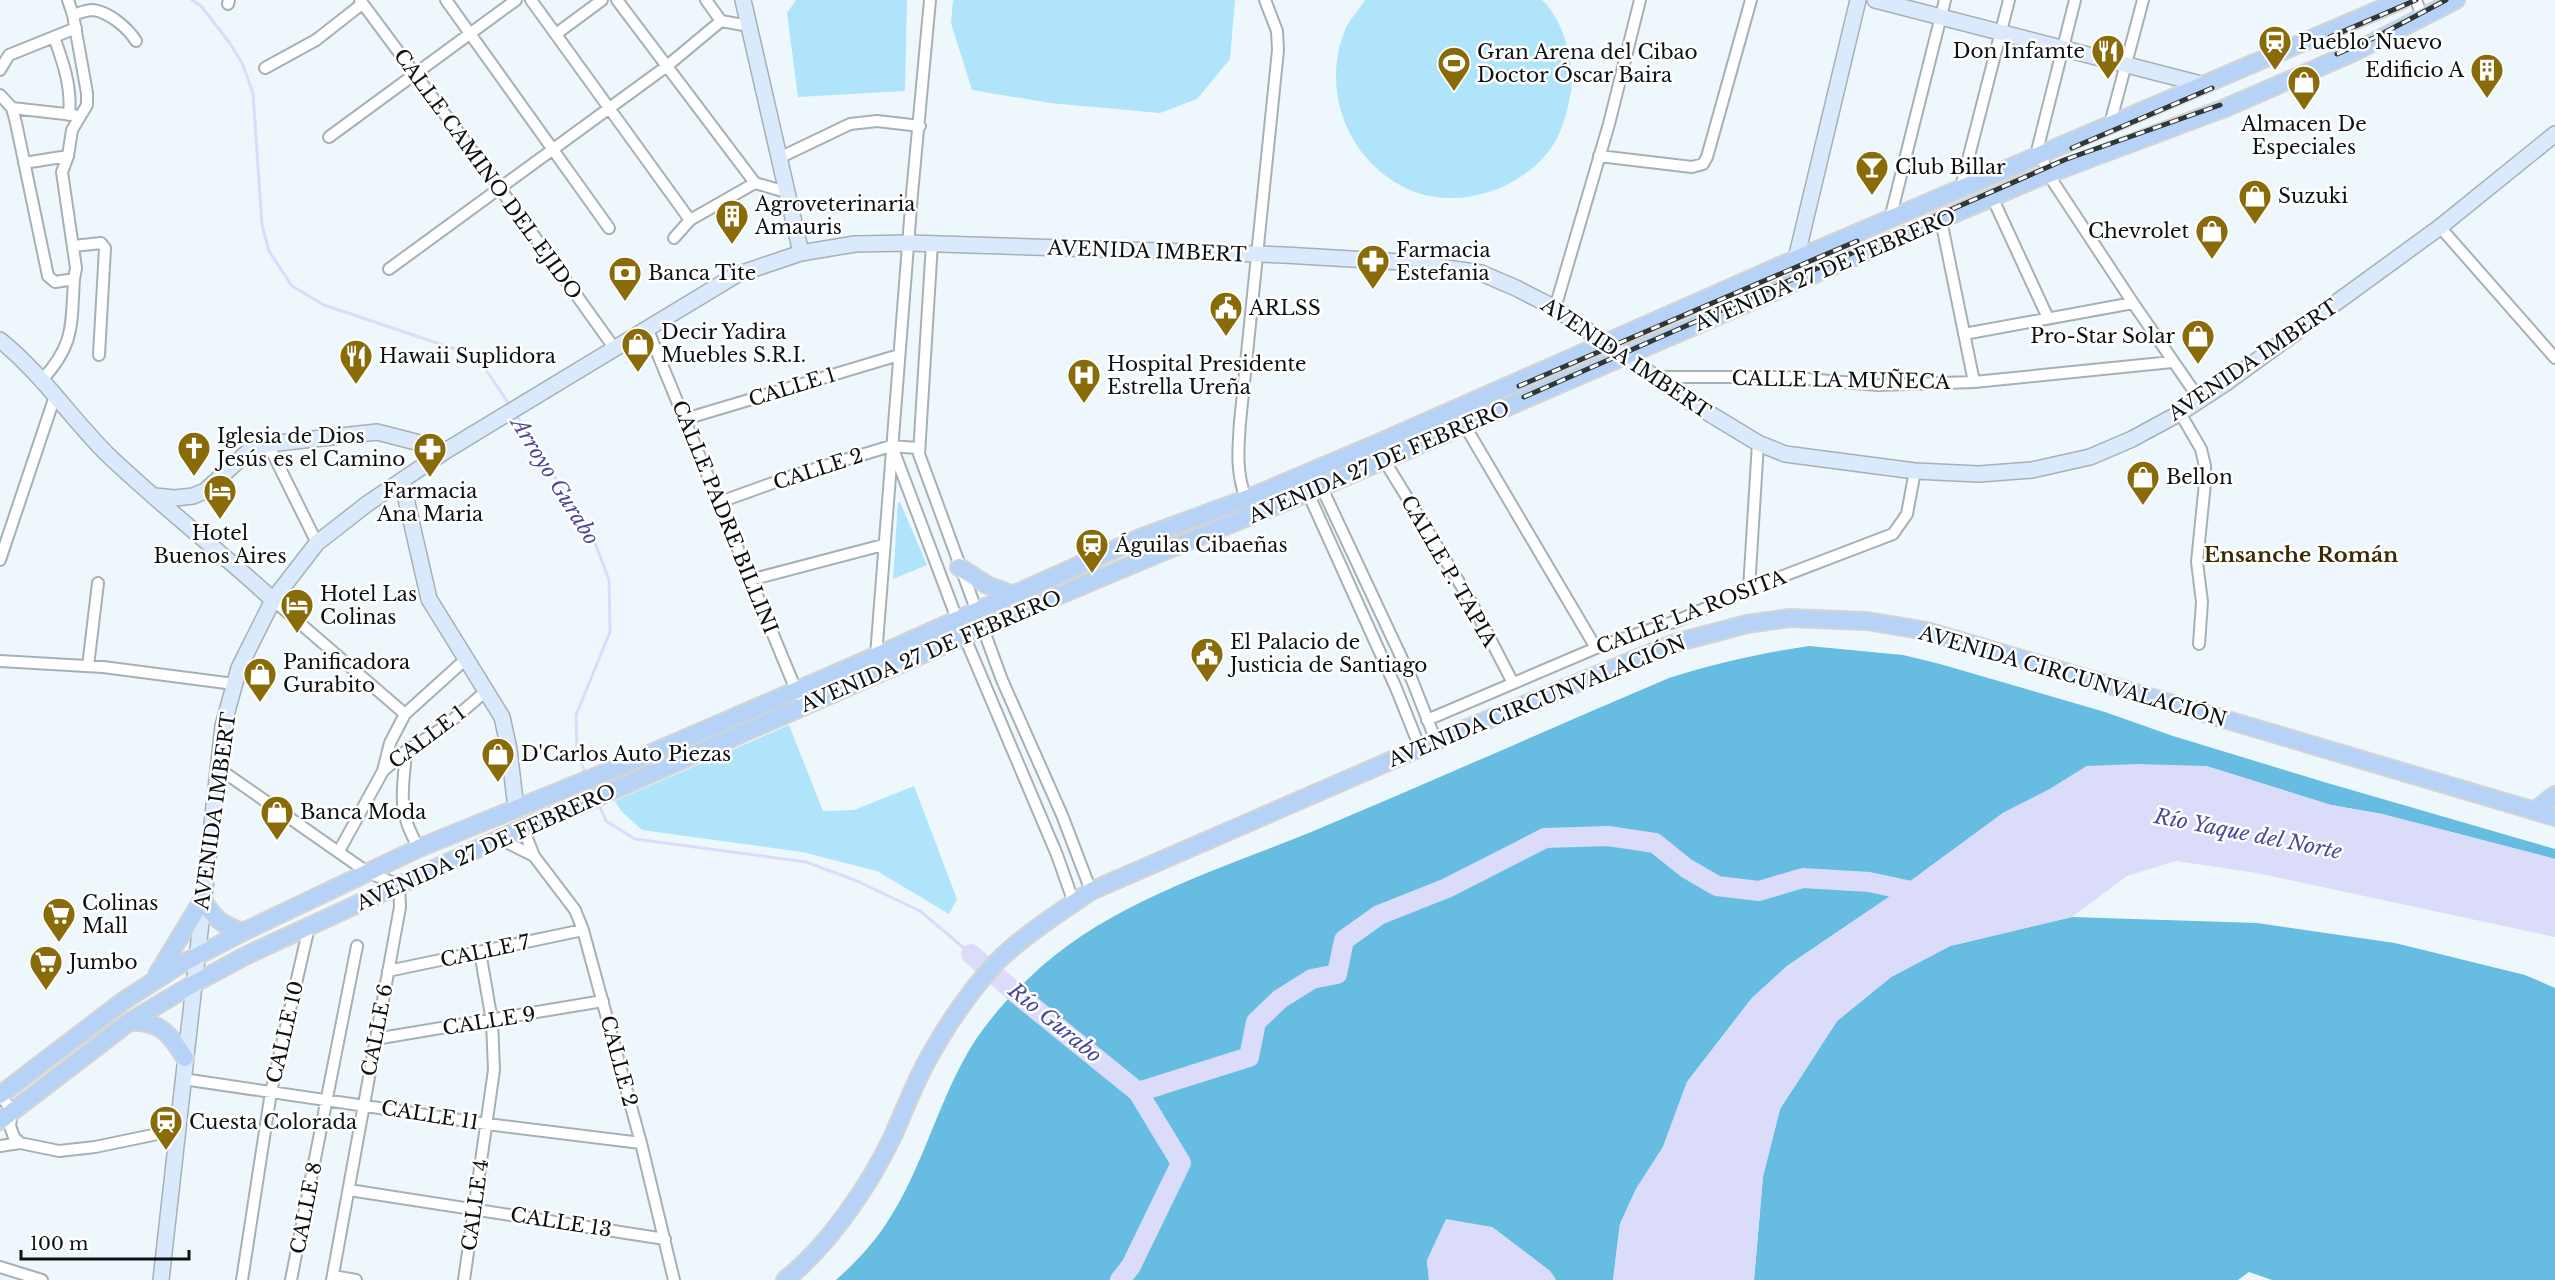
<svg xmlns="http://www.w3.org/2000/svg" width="2555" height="1280" viewBox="0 0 2555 1280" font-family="'Libre Baskerville',serif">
	<rect width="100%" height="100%" fill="#eef8fc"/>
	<path fill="#afe4fb" d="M 796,0 L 907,0 L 905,91 L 798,97 L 787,13 Z
		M 953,0 L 1235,0 L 1230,59 L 1197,99 L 1160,113 L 1050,103 L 972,90 L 951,23 Z
		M 1365,0 L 1542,0 C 1564,20 1575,64 1571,92 C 1567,113 1562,134 1549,151 C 1518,191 1457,210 1410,190 C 1349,163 1320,92 1345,30 C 1349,20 1359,10 1365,0 Z
		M 900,502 L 927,565 L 893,579 L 898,503 Z
		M 789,725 L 823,811 L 854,810 L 914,786 L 957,899 L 949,914 L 877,871 L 802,852 L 642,830 L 621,811 L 615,801 Z"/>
	<path fill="#66bde1" d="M 1809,646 L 1903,655 L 1940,664 L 2105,712 L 2173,736 L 2324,782 L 2555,849 L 2555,859 L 2382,814 L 2331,805 L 2206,766 L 2087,766 L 2050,789 L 2003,813 L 1886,899 L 1787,966 L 1752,998 L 1687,1082 L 1663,1147 L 1636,1189 L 1620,1224 L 1613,1280 L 1556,1280 L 1550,1271 L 1492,1227 L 1427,1260 L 1429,1280 L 836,1280 C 854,1264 873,1244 886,1224 C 921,1172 936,1108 967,1054 C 982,1027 1006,1000 1028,979 C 1107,901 1223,869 1323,827 C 1439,778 1554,727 1669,678 C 1715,663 1761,653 1809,646 Z
		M 2072,917 L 2257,923 L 2395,943 L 2525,975 L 2555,988 L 2555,1280 L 2272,1280 L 2249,1272 L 2238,1280 L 1754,1280 L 1763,1176 L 1780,1109 L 1837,1021 L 1891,977 L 1950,946 Z"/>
	<path fill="#dadcf9" d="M 2137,764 L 2206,766 L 2331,805 L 2382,814 L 2555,859 L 2555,937 L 2257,873 L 2176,861 L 2127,876 L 2072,917 L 1950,946 L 1891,977 L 1837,1021 L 1780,1109 L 1763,1176 L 1754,1280 L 1613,1280 L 1620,1224 L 1636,1189 L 1663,1147 L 1687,1082 L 1752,998 L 1787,966 L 1886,899 L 2003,813 L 2050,789 L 2087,766 Z
		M 1446,1219 L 1492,1227 L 1550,1271 L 1556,1280 L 1429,1280 L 1427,1260 Z"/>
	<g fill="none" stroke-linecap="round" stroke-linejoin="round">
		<path stroke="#dadcf9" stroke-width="3" d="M 192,0 L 201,6 L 229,42 L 242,63 L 253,93 L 262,225 L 269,251 L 292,286 L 324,305 L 455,349 L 486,370 L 511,407
			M 516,415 L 593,538 L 609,580 L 610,632 L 576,715 L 577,754 L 586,774
			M 598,802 L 606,821 L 635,839 L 806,862 L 857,881 L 920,911 L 971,954"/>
		<path stroke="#dadcf9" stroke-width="20" d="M 971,954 L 1018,995 L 1138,1092
			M 1120,1280 L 1131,1266 L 1181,1163 L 1138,1092 L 1249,1057 L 1256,1022 L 1280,999 L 1312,979 L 1337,974 L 1344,940 L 1379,915 L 1447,888 L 1545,838 L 1608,836 L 1655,843 L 1686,868 L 1717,886 L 1759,891 L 1803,878 L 1869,882 L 1925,894"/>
		<defs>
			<path id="street" d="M 360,0 L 499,187 L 615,349
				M 446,0 L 609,228
				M 531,0 L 690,220
				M 617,0 L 755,183
				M 706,0 L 721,21 L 749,26
				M 2075,0 L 2038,147 L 2048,174 L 2133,303 L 2200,400
				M 2416,0 L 2422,16
				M 228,4 L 229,0
				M 73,15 C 79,13 86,10 93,10 C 109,12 128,28 136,41
				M 556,34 L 602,0
				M 54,37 C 63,62 72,87 69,115
				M 265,68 L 316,40 L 362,4
				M 0,70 L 9,55 L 76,28
				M 0,95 L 12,108 L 16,123 L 48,276 L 55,282 L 74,279 L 76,268 L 62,172 L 68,156 L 72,130 L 87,105 L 87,93 L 73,15 L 68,0
				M 12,108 L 74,115
				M 2110,124 L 2143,0
				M 329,137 L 516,0
				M 1599,156 L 1692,167 L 1703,164 L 1707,157 L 1751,0
				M 779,158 L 850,124 L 877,121 L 920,126
				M 24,163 L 68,156
				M 1960,191 L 2009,0
				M 1992,197 L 2048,318
				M 1890,219 L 1945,0
				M 1941,220 L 1974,382
				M 2440,227 L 2555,358
				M 674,238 L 690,220 L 755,183 L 786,192
				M 932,243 L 919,454 L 1002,680 L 1062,815 L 1091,891
				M 74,246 L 101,243 L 105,248 L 99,355
				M 389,269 L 667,66 L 721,21
				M 1555,308 L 1609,124 L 1640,0
				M 647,328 L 798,695
				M 1964,334 L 2133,303
				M 1655,377 L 1783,377 L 1878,385 L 1974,382 L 2172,362
				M 42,380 C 75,344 71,326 74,279
				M 2180,413 L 2201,449 L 2205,466 L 2205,483 L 2197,562 L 2202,602 L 2199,644
				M 685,419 L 899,355
				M 1465,426 L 1596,648
				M 268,444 L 317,543
				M 893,449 L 957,619 L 1057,855 L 1074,903
				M 1384,460 L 1470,600 L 1513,683
				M 1313,469 L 1412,680 L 1436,741
				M 1298,477 L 1308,493 L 1396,688 L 1420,748
				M 1246,499 C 1236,473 1238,450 1240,422 L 1278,50 L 1277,31 L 1265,0
				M 720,502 L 792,476 L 891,446 L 917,448
				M 0,560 L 55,396
				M 750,580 L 883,545
				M 1749,589 L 1758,443
				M 273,600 L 405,714
				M 876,656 L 912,194 L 930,0
				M 0,661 L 103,667 L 234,684
				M 88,666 L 98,583
				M 1427,720 L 1596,648 L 1679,620 L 1749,589 L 1893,534 L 1907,514 L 1915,471
				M 406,751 C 403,793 396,810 419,848
				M 218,768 L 367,872 L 399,885 L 400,907 L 332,1280
				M 383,771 L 390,743 L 405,714 L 467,658
				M 523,828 L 534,856 L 575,910 L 583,930 L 641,1143 L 674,1280
				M 500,839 L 534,856
				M 339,851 L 383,771 L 406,751 L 443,728 L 486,691
				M 388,971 L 583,930
				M 375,1039 L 603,1001
				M 183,1079 L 487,1124 L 641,1143
				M 0,1094 L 12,1111 L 10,1126 L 14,1137 L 20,1143 L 59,1151 L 95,1147 L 177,1130
				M 0,1146 L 20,1143
				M 349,1190 L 665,1239
				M 0,1267 L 42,1280
				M 333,1276 L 356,1280
				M 242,1280 L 271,1092 L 309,927
				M 291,1280 L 357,946
				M 464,1280 L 494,1070 L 492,1021 L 480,952"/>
			<path id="secondary" d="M 743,0 L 801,253
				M 1875,0 L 2201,84
				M 1802,278 L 1796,259 L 1858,0
				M 0,340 C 41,373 70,417 107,454 C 160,505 219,550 273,600
				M 402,481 L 429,599 L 502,717 L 509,749 L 516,809
				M 155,496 L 175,498 L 193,496 L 205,491 L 250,450 L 268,444 L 377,432 L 447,450
				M 161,1280 L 223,726 L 239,668 L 273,600 L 317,543 L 367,504 L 447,450 L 736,275 L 801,253 L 855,244 L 909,243 L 1284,255 L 1402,262 L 1468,271 L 1481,273 L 1516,288 L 1555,308 L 1692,403 L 1758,443 L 1785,454 L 1915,471 L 1979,474 L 2032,470 L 2090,457 L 2132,439 L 2180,413 L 2226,383 L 2440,227 L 2555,134"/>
			<path id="primary" d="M 959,567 L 987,585 L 1011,594
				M 2534,811 L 2555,795
				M 203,899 C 212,917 223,926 243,932
				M 157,975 L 203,899
				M 130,1022 C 159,1020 171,1035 185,1058
				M 0,1095 L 122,1002 L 176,967 L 243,932 L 419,848 L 624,765 L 876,656 L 1140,538 L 1246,499 L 1376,444 L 1796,259 L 2402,0
				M 0,1121 L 129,1022 L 195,983 L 247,955 L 523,828 L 573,808 C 817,701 1060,591 1308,493 L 2030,181 L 2225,108 L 2352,53 L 2456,0
				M 785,1280 C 829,1245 869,1186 893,1136 C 907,1104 919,1072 938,1042 C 952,1017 983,974 1004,955 C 1030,931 1062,911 1091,891 L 1436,741 L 1675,643 L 1747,624 L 1789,618 L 1867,621 L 1927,631 L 2555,817"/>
		</defs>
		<use href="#street" stroke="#a7b0b4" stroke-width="14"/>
		<use href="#secondary" stroke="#a7b0b4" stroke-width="18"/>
		<use href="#primary" stroke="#d3d4d4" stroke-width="20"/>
		<use href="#street" stroke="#fff" stroke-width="10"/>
		<use href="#secondary" stroke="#dae9fb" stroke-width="15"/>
		<use href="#primary" stroke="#b6d3f7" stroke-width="16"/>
		<defs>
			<path id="rail" d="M 2330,37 L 2416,0
				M 2337,54 L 2376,37 L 2446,0
				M 2072,148 L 2212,88
				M 1519,386 L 1857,241
				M 1524,397 L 2064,160 L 2220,105"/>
		</defs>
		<use href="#rail" stroke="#313637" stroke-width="5"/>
		<use href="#rail" stroke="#fff" stroke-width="3" stroke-dasharray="9" stroke-linecap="butt"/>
	</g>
	<defs>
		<symbol id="station-pin" viewBox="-11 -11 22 30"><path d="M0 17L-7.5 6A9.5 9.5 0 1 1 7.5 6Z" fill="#896b0a" stroke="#fff"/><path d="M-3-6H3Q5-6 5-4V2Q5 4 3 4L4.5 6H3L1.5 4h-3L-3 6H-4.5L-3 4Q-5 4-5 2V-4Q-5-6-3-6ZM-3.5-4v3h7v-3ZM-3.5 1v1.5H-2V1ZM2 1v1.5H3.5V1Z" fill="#fff"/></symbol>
		<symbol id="restaurant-pin" viewBox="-11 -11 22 30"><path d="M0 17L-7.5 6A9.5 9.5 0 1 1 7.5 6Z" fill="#896b0a" stroke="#fff"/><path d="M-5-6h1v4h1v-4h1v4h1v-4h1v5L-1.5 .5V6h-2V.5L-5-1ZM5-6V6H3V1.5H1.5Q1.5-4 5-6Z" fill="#fff"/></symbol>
		<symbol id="stadium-pin" viewBox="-11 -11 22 30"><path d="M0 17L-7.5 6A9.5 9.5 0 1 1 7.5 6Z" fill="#896b0a" stroke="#fff"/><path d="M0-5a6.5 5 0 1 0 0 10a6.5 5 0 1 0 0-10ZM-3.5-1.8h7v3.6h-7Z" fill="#fff"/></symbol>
		<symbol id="building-pin" viewBox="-11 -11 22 30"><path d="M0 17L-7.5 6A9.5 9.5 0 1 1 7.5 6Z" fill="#896b0a" stroke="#fff"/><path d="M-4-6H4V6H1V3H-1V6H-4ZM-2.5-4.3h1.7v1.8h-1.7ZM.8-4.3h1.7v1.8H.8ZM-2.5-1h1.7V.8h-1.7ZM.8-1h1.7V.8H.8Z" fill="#fff"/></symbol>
		<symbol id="shop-pin" viewBox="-11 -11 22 30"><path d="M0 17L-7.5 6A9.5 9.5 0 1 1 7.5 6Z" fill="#896b0a" stroke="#fff"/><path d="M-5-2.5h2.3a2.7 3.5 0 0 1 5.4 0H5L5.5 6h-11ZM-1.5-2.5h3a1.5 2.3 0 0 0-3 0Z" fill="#fff"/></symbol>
		<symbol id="bar-pin" viewBox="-11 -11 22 30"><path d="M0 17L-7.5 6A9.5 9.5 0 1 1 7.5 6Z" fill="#896b0a" stroke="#fff"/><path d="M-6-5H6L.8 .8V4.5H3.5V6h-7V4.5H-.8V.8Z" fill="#fff"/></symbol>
		<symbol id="pharmacy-pin" viewBox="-11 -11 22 30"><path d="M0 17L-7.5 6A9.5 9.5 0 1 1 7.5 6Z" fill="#896b0a" stroke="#fff"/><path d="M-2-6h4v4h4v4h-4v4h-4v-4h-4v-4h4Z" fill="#fff"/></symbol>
		<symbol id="bank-pin" viewBox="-11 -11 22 30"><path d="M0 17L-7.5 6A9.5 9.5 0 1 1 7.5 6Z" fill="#896b0a" stroke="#fff"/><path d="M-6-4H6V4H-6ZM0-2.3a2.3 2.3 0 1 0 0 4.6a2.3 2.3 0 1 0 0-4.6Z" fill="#fff"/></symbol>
		<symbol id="civic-pin" viewBox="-11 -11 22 30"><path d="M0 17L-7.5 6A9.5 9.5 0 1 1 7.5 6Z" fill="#896b0a" stroke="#fff"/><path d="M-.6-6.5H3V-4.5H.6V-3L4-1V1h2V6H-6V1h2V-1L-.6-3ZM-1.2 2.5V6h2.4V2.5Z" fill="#fff"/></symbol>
		<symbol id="hospital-pin" viewBox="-11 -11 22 30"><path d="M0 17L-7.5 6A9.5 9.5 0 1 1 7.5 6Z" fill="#896b0a" stroke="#fff"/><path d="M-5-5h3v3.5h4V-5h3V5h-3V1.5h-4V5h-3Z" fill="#fff"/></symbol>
		<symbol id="church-pin" viewBox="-11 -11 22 30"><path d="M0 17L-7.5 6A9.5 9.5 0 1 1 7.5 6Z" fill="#896b0a" stroke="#fff"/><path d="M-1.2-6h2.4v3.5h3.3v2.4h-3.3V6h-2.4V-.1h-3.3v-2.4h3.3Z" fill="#fff"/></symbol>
		<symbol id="hotel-pin" viewBox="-11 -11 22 30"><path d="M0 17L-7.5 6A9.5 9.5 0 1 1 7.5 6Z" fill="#896b0a" stroke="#fff"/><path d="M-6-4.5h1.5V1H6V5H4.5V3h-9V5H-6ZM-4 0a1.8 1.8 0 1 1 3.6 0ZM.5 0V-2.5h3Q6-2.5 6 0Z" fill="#fff"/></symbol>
		<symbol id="supermarket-pin" viewBox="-11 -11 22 30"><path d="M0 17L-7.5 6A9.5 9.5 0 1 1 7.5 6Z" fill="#896b0a" stroke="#fff"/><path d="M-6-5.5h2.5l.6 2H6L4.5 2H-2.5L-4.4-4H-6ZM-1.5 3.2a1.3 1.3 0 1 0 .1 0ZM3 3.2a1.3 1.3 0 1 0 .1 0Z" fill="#fff"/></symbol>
	</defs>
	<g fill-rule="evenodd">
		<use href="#station-pin" x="2256" y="23" width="38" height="52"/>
		<use href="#restaurant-pin" x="2089" y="32" width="38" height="52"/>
		<use href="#stadium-pin" x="1435" y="44" width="38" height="52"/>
		<use href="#building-pin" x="2468" y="51" width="38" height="52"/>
		<use href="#shop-pin" x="2285" y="63" width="38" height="52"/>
		<use href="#bar-pin" x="1853" y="148" width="38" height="52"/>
		<use href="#shop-pin" x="2236" y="177" width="38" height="52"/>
		<use href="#building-pin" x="713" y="197" width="38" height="52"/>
		<use href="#shop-pin" x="2193" y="212" width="38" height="52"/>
		<use href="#pharmacy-pin" x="1354" y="242" width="38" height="52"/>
		<use href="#bank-pin" x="606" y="254" width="38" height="52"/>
		<use href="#civic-pin" x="1207" y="289" width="38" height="52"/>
		<use href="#shop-pin" x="2179" y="317" width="38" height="52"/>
		<use href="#shop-pin" x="619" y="325" width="38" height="52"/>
		<use href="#restaurant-pin" x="337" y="337" width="38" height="52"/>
		<use href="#hospital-pin" x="1065" y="356" width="38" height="52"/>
		<use href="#church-pin" x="175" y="429" width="38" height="52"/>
		<use href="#pharmacy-pin" x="411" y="430" width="38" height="52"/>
		<use href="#shop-pin" x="2124" y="458" width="38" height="52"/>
		<use href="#hotel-pin" x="201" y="472" width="38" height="52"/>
		<use href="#station-pin" x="1073" y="526" width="38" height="52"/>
		<use href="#hotel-pin" x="278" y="586" width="38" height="52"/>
		<use href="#civic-pin" x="1188" y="635" width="38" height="52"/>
		<use href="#shop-pin" x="241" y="655" width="38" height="52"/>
		<use href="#shop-pin" x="479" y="735" width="38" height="52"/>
		<use href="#shop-pin" x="258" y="793" width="38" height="52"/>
		<use href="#supermarket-pin" x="40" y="895" width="38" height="52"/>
		<use href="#supermarket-pin" x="27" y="943" width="38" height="52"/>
		<use href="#station-pin" x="147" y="1103" width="38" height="52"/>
	</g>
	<g text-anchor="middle" stroke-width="5" stroke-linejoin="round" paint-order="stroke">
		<g font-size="20" fill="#0d1112" stroke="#fff" text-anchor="start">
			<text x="2298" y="49">Pueblo Nuevo</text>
			<text x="2085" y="58" text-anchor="end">Don Infamte</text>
			<text x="1477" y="59">Gran Arena del Cibao<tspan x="1477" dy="23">Doctor Óscar Baira</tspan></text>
			<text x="2464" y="77" text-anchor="end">Edificio A</text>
			<text x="2304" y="131" text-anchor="middle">Almacen De<tspan x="2304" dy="23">Especiales</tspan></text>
			<text x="1895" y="174">Club Billar</text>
			<text x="2278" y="203">Suzuki</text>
			<text x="755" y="211">Agroveterinaria<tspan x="755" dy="23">Amauris</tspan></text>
			<text x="2189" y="238" text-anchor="end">Chevrolet</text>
			<text x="1396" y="257">Farmacia<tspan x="1396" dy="23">Estefania</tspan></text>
			<text x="648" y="280">Banca Tite</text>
			<text x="1249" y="315">ARLSS</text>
			<text x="661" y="339">Decir Yadira<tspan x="661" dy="23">Muebles S.R.I.</tspan></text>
			<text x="2175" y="343" text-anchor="end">Pro-Star Solar</text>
			<text x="379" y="363">Hawaii Suplidora</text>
			<text x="1107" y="371">Hospital Presidente<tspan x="1107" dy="23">Estrella Ureña</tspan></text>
			<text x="217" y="443">Iglesia de Dios<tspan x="217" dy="23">Jesús es el Camino</tspan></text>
			<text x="2166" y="484">Bellon</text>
			<text x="430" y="498" text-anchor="middle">Farmacia<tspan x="430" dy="23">Ana Maria</tspan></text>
			<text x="220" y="540" text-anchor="middle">Hotel<tspan x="220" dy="23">Buenos Aires</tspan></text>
			<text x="1115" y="552">Águilas Cibaeñas</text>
			<text x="320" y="601">Hotel Las<tspan x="320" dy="23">Colinas</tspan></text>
			<text x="1230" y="649">El Palacio de<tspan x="1230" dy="23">Justicia de Santiago</tspan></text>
			<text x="283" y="669">Panificadora<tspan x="283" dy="23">Gurabito</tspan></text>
			<text x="521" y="761">D'Carlos Auto Piezas</text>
			<text x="300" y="819">Banca Moda</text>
			<text x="82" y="910">Colinas<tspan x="82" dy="23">Mall</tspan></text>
			<text x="69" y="969">Jumbo</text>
			<text x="189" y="1129">Cuesta Colorada</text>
		</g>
		<g font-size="20" fill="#0d1112" stroke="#fff">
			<text transform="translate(488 174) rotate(54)" y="7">CALLE CAMINO DEL EJIDO</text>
			<text transform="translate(1147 251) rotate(2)" y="7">AVENIDA IMBERT</text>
			<text transform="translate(1825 270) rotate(-23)" y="7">AVENIDA 27 DE FEBRERO</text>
			<text transform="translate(1626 358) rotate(34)" y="7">AVENIDA IMBERT</text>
			<text transform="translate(2253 360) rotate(-34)" y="7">AVENIDA IMBERT</text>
			<text transform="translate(1841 380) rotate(1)" y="7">CALLE LA MUÑECA</text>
			<text transform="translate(792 387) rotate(-17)" y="7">CALLE 1</text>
			<text transform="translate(1379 462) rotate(-23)" y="7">AVENIDA 27 DE FEBRERO</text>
			<text transform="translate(818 469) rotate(-18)" y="7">CALLE 2</text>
			<text transform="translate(725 517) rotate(68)" y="7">CALLE PADRE BILLINI</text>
			<text transform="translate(1449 571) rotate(60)" y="7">CALLE P. TAPIA</text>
			<text transform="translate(1691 612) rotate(-21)" y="7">CALLE LA ROSITA</text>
			<text transform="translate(931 651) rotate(-23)" y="7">AVENIDA 27 DE FEBRERO</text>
			<text transform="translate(2073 676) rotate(16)" y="7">AVENIDA CIRCUNVALACIÓN</text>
			<text transform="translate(1537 701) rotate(-22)" y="7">AVENIDA CIRCUNVALACIÓN</text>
			<text transform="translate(427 737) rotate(-37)" y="7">CALLE 1</text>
			<text transform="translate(215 811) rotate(-82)" y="7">AVENIDA IMBERT</text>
			<text transform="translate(486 847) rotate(-24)" y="7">AVENIDA 27 DE FEBRERO</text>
			<text transform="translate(485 951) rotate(-12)" y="7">CALLE 7</text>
			<text transform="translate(489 1021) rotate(-9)" y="7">CALLE 9</text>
			<text transform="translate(377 1030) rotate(-79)" y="7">CALLE 6</text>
			<text transform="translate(285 1032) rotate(-77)" y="7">CALLE 10</text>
			<text transform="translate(619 1061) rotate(75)" y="7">CALLE 2</text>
			<text transform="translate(430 1115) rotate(9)" y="7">CALLE 11</text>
			<text transform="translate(475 1205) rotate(-82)" y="7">CALLE 4</text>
			<text transform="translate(306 1208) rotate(-79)" y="7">CALLE 8</text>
			<text transform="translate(561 1222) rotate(9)" y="7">CALLE 13</text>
		</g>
		<g font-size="21" font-style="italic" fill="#4d489a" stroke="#fff">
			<text transform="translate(555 481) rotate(58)" y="7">Arroyo Gurabo</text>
			<text transform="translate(2248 834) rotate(11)" y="7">Río Yaque del Norte</text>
			<text transform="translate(1055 1023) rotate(39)" y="7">Río Gurabo</text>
		</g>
		<g font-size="21" font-weight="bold" fill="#3a2c02" stroke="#fff">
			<text x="2301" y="562">Ensanche Román</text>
		</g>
	</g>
	<path d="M21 1250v9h168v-9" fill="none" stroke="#0d1112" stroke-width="3"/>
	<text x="30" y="1250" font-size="18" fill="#0d1112" stroke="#ffffff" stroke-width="4.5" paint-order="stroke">100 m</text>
</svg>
